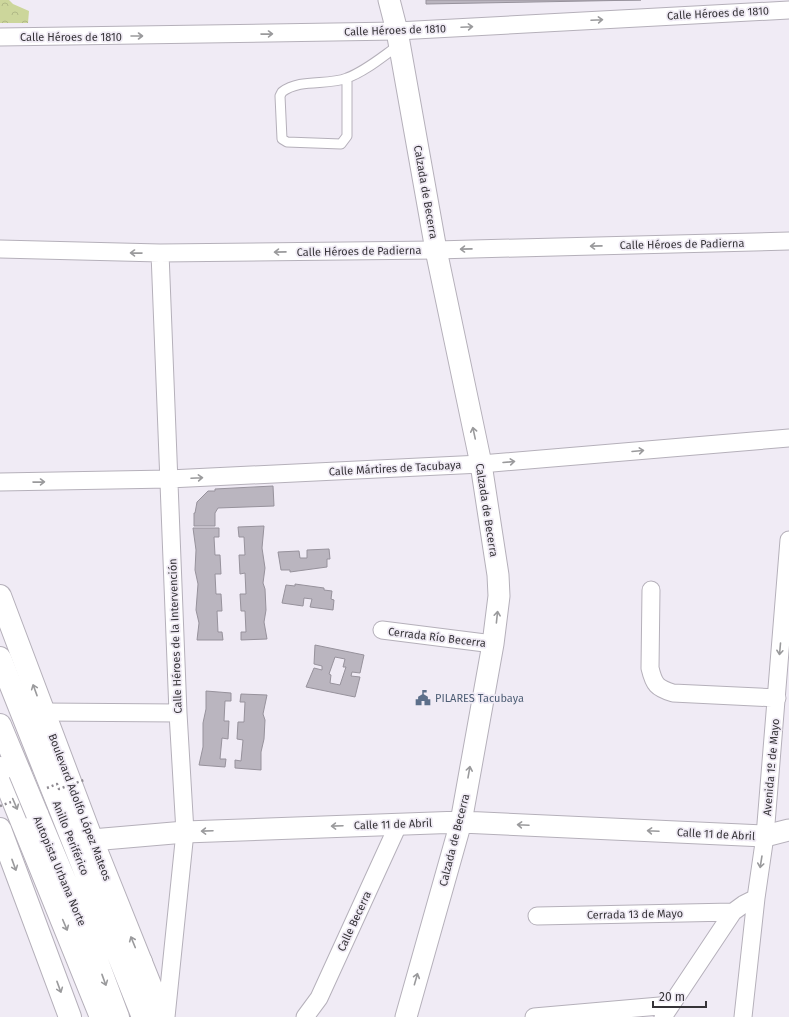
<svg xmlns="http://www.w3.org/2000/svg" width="789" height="1017" viewBox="0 0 789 1017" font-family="'Fira Sans',sans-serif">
	<defs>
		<pattern id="park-crowns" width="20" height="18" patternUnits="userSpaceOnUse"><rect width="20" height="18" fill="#ccd69b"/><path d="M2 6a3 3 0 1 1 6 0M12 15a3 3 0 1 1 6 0" fill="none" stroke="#b0b886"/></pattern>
	</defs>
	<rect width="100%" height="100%" fill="#f0ebf5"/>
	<path fill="url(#park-crowns)" d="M 0,0 L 9,0 L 13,4 L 29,11 L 28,23 L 0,23 Z"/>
	<path fill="#bab5bf" stroke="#97929c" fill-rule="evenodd" d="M 426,0 L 641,0 L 426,4 Z
		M 273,486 L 274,506 L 218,508 L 215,513 L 215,526 L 194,526 L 194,513 L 195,513 L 197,502 L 208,491 L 215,491 L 215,489 Z
		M 264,526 L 262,548 L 265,568 L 263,583 L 265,589 L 266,610 L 264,622 L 267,639 L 241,640 L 241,632 L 246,632 L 245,611 L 241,611 L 240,594 L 246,594 L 245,573 L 240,574 L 239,555 L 245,555 L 244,537 L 239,537 L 238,527 Z
		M 193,528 L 219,528 L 219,537 L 214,537 L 215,555 L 220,555 L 221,574 L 215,574 L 216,594 L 221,594 L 222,611 L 217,611 L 218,632 L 222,632 L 223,640 L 197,640 L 199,623 L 196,610 L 198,584 L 195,570 L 196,550 Z
		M 329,549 L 330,559 L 327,559 L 327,567 L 290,572 L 290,570 L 281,570 L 278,552 L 299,551 L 300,558 L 307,558 L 307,550 Z
		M 295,584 L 324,588 L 324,590 L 332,591 L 331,599 L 334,600 L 333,610 L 310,607 L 312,599 L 304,598 L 303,606 L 282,603 L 286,585 L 295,586 Z
		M 315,645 L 364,655 L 360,673 L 352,672 L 351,676 L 360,677 L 355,697 L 306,687 L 314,668 L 322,670 L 322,666 L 314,664 ZM 335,657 L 345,659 L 343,667 L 346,667 L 340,685 L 330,683 L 331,675 L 329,674 Z
		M 206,691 L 231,693 L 231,701 L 225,701 L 224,721 L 229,721 L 228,739 L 222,738 L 220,759 L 226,759 L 225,767 L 199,765 L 203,747 L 203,723 L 206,709 Z
		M 241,694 L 267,695 L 263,714 L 265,720 L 264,739 L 261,752 L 261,770 L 235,768 L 235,760 L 241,761 L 243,740 L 237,739 L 238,722 L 244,722 L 245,702 L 240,702 Z"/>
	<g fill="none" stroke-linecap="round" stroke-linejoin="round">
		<defs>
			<path id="service" d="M 347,78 L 347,136 L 341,144 L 287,142 L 282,139 L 280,96 L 282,92 C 301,78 327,86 347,78 C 366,71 383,56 399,45"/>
			<path id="minor" d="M 0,37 L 397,31 L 789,10
				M 0,249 L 160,253 L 436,250 L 789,241
				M 160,253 L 178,713 L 185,832 L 166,1017
				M 0,482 L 169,479 L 481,464 L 789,438
				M 651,590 L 650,668 C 654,685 657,688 673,693 L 777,698
				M 382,630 L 493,644
				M 43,712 L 178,713
				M 537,916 L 733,912
				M 305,1017 L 319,998 L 399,823
				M 534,1017 L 671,1005
				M 663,1017 L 733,912 L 744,904 L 756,898
				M 743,1017 L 756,898 L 765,836 L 789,540"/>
			<path id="tertiary" d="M 389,0 L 397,31 L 436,250 L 481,464 L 498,575 L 499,596 L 493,644 L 461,822 L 406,1017
				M 92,840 L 185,832 L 461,822 L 765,836 L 789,830"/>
			<path id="secondary" d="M 0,596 L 92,840 L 163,1017
				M 0,829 L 70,1017"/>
			<path id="motorway" d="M 0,658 L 143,1017
				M 0,725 L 20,773
				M 0,768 L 101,1017
				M 37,814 L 84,926 L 118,1017
				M 141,962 L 145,1004"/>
		</defs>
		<use href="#service" stroke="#b5b0ba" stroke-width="11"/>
		<use href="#minor" stroke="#b5b0ba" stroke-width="19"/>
		<use href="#tertiary" stroke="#b5b0ba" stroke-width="23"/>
		<use href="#secondary" stroke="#b5b0ba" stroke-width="24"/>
		<use href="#motorway" stroke="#b5b0ba" stroke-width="24"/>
		<use href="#service" stroke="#fff" stroke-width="9"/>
		<use href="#minor" stroke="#fff" stroke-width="17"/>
		<use href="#tertiary" stroke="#fff" stroke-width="21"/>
		<use href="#secondary" stroke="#fff" stroke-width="22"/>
		<use href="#motorway" stroke="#fff" stroke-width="22"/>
		<defs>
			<path id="motorway-bridge" d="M 20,773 L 37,814"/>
		</defs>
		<use href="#motorway-bridge" stroke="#b5b0ba" stroke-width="24" stroke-linecap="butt"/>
		<path stroke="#8f8b92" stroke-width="2.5" stroke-dasharray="2 3" stroke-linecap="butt" d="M 47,788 L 57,784 L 59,789 L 84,780
			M 0,806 L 11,802"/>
		<use href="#motorway-bridge" stroke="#fff" stroke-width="22"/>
	</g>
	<defs><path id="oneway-shaft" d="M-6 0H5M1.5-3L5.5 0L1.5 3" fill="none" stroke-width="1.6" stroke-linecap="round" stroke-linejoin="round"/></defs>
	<g stroke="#9a9a9c">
		<use href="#oneway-shaft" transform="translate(597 20) rotate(-3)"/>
		<use href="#oneway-shaft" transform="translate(467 27) rotate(-3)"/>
		<use href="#oneway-shaft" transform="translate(267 34) rotate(-1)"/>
		<use href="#oneway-shaft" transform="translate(137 36)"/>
		<use href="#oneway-shaft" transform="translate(596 246) rotate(179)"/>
		<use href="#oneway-shaft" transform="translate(466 249) rotate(179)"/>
		<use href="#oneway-shaft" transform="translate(280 252) rotate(179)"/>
		<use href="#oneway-shaft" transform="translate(136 253) rotate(-179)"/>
		<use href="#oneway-shaft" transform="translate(474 433) rotate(-102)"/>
		<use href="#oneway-shaft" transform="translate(638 451) rotate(-5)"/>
		<use href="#oneway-shaft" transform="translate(509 462) rotate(-5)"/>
		<use href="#oneway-shaft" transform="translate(197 478) rotate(-3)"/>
		<use href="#oneway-shaft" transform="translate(39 482) rotate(-1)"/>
		<use href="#oneway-shaft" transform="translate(497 617) rotate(-84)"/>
		<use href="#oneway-shaft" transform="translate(780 649) rotate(95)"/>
		<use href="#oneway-shaft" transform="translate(35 690) rotate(-110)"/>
		<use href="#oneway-shaft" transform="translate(469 772) rotate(-80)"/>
		<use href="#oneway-shaft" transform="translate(15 804) rotate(67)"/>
		<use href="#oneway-shaft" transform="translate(523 825) rotate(-177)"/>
		<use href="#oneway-shaft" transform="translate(337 826) rotate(178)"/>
		<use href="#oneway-shaft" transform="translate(207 831) rotate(178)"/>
		<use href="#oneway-shaft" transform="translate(653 831) rotate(-177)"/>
		<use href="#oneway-shaft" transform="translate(761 862) rotate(99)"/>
		<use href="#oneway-shaft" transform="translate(14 865) rotate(70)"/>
		<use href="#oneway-shaft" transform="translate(65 925) rotate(67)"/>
		<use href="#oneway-shaft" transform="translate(133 942) rotate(-112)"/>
		<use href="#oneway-shaft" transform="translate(416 979) rotate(-74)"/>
		<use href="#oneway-shaft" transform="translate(104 980) rotate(70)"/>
		<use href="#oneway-shaft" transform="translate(59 987) rotate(70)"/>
	</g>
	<defs>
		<symbol id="civic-bare" viewBox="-9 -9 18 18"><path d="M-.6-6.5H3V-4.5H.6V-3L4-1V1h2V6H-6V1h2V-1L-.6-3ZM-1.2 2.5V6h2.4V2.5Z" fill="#5c6f8a" stroke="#f0ebf5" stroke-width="2.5" paint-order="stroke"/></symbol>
	</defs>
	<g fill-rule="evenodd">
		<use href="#civic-bare" x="412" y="687" width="22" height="22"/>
	</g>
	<g text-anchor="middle" stroke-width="3.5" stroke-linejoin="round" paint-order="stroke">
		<g font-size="11" fill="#363438" stroke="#f0ebf5">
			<text transform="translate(718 13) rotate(-3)" y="4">Calle Héroes de 1810</text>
			<text transform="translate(395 30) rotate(-2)" y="4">Calle Héroes de 1810</text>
			<text x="71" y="41">Calle Héroes de 1810</text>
			<text transform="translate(426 192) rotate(80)" y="4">Calzada de Becerra</text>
			<text transform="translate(682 244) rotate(-1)" y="4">Calle Héroes de Padierna</text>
			<text transform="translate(359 251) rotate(-1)" y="4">Calle Héroes de Padierna</text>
			<text transform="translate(395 468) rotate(-3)" y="4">Calle Mártires de Tacubaya</text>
			<text transform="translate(487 510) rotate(81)" y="4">Calzada de Becerra</text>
			<text transform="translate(175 636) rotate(-92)" y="4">Calle Héroes de la Intervención</text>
			<text transform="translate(437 637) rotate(7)" y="4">Cerrada Río Becerra</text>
			<text transform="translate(771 767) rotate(-85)" y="4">Avenida 1º de Mayo</text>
			<text transform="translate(80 807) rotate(69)" y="4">Boulevard Adolfo López Mateos</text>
			<text transform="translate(393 824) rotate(-2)" y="4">Calle 11 de Abril</text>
			<text transform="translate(716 834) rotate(3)" y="4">Calle 11 de Abril</text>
			<text transform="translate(71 838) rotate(68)" y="4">Anillo Periférico</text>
			<text transform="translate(454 840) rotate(-76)" y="4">Calzada de Becerra</text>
			<text transform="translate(60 871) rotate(67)" y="4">Autopista Urbana Norte</text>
			<text transform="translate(635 914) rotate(-1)" y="4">Cerrada 13 de Mayo</text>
			<text transform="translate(354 921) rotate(-65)" y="4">Calle Becerra</text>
		</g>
		<g font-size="11" fill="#4e5e75" stroke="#f0ebf5" text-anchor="start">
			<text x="435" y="702">PILARES Tacubaya</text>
		</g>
	</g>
	<path d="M653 1001v6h53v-6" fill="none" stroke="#363438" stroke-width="2"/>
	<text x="659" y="1001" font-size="12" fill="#363438" stroke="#f0ebf5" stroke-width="3" paint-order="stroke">20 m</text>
</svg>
